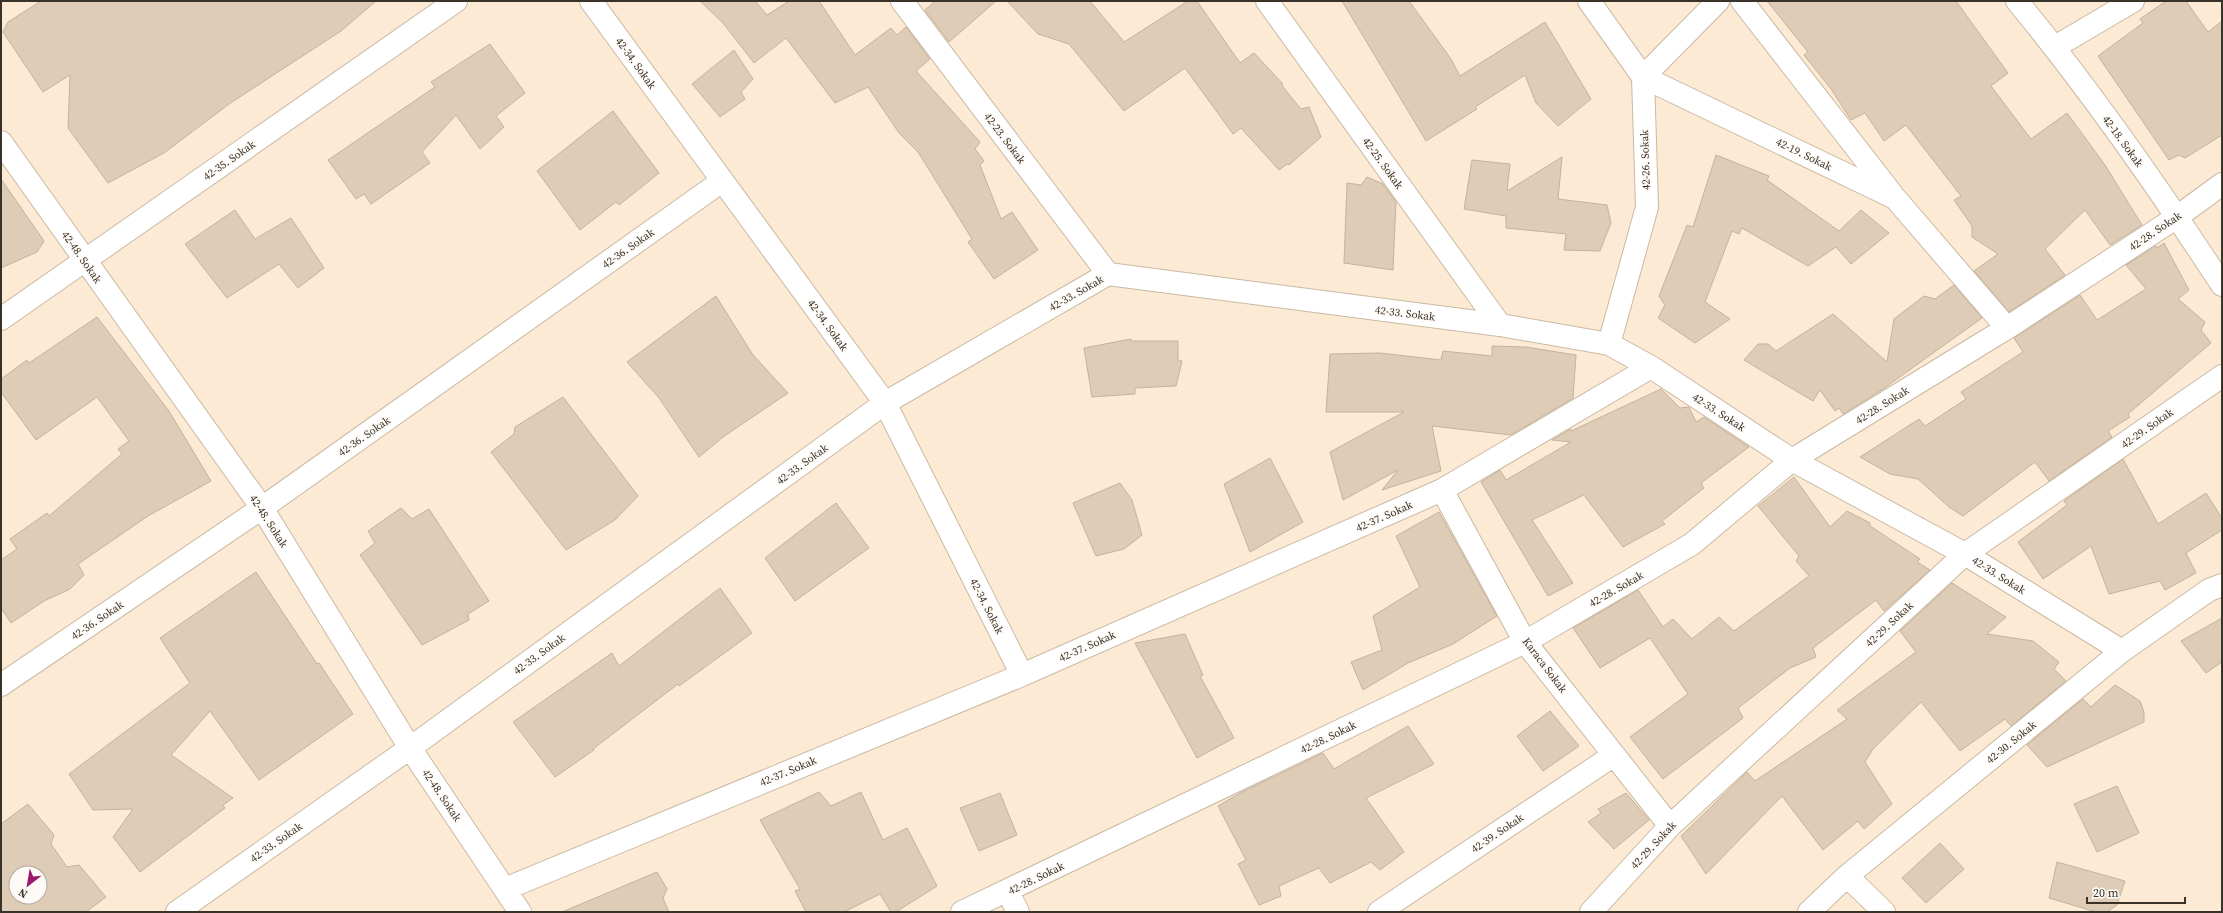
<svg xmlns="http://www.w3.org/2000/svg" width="2223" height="913" viewBox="0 0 2223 913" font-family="'Source Serif 4',serif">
	<rect width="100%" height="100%" fill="#fcead4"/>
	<path fill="#deccb6" stroke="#c3b29d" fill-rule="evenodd" d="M 41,1 L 376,1 L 341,31 L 229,104 L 164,153 L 108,183 L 68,128 L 70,75 L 43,92 L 3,32 L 8,22 Z
		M 700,1 L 755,1 L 767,15 L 789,1 L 819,1 L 855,55 L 891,28 L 897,35 L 906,27 L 930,59 L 916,71 L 980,142 L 975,149 L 984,161 L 980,165 L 1001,219 L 1012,212 L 1038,250 L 994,279 L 968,242 L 972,239 L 918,152 L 899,133 L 868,87 L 835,103 L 786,38 L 754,63 L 723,23 Z
		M 935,1 L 996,1 L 949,42 L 925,10 Z
		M 1007,1 L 1090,1 L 1124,42 L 1188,1 L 1197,1 L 1240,63 L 1254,53 L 1282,83 L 1283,87 L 1301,109 L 1309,107 L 1321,137 L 1289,165 L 1287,164 L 1279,170 L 1241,128 L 1233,134 L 1185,68 L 1124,111 L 1069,44 L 1038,34 Z
		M 1342,1 L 1409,1 L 1451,59 L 1460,76 L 1545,22 L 1591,99 L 1558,126 L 1536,103 L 1525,75 L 1475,107 L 1477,109 L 1426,141 Z
		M 1767,1 L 1956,1 L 2008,73 L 1991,86 L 2031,139 L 2067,113 L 2105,165 L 2142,225 L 2110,245 L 2085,210 L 2045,249 L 2065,275 L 2009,312 L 1974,271 L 1998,254 L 1972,237 L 1972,226 L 1954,200 L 1961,196 L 1906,125 L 1884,141 L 1865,113 L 1851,120 L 1831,89 L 1804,55 L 1808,52 Z
		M 2166,1 L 2186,1 L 2208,32 L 2222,21 L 2222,135 L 2185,158 L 2179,155 L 2169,160 L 2098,56 L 2143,23 L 2140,19 Z
		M 490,44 L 525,93 L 496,116 L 504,127 L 480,149 L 456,115 L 422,152 L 430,163 L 371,204 L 364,194 L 356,199 L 328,160 L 435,87 L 431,82 Z
		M 734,50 L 753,79 L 741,92 L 745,99 L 720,117 L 692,84 Z
		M 613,111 L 659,173 L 619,205 L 616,202 L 580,230 L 537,171 Z
		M 1716,155 L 1769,176 L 1767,180 L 1839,231 L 1861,210 L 1889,233 L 1851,264 L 1836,247 L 1808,266 L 1742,228 L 1739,234 L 1732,231 L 1705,302 L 1730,319 L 1695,343 L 1658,318 L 1665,305 L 1659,296 L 1687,225 L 1693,227 Z
		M 1562,157 L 1558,199 L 1607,205 L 1611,223 L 1600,251 L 1564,250 L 1566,234 L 1506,228 L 1506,216 L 1464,209 L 1472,160 L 1510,164 L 1507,191 Z
		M 1367,177 L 1383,184 L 1396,202 L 1393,270 L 1344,263 L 1347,183 L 1361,185 Z
		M 1,179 L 44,241 L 37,252 L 1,268 Z
		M 235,210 L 255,239 L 291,218 L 324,268 L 298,288 L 279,264 L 227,298 L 185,244 Z
		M 2164,243 L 2189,290 L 2178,299 L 2205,322 L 2201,330 L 2211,343 L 2128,414 L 2130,417 L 2108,431 L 2112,437 L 2049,481 L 2035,462 L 1963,516 L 1949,507 L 1918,479 L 1890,474 L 1860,457 L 1919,419 L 1925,426 L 1966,399 L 1961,392 L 2023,352 L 2014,338 L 2080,295 L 2097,320 L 2146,289 L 2126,265 L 2156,246 L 2157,248 Z
		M 1954,285 L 1982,318 L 1883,389 L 1843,414 L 1839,408 L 1835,411 L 1820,390 L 1813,401 L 1744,360 L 1758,344 L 1768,344 L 1776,351 L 1833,314 L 1887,362 L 1894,319 L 1924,296 L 1935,299 Z
		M 716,296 L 753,355 L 788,393 L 723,437 L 699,457 L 659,398 L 627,362 Z
		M 97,317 L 169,411 L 211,481 L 148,516 L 78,564 L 84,575 L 70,589 L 44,601 L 11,623 L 1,608 L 1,560 L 17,549 L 10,539 L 47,513 L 49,516 L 122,454 L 118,449 L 129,441 L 97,397 L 36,440 L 1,392 L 1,379 L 27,360 L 29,363 Z
		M 1131,339 L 1131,341 L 1178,341 L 1178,360 L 1182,361 L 1176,386 L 1135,388 L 1135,394 L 1092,397 L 1084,348 Z
		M 1492,346 L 1526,347 L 1576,355 L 1573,398 L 1511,435 L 1432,426 L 1441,471 L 1382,490 L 1398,470 L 1343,500 L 1330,452 L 1404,412 L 1326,412 L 1330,354 L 1380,353 L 1441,360 L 1443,351 L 1492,356 Z
		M 1661,389 L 1680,408 L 1689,407 L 1696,422 L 1704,417 L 1749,447 L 1701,483 L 1704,488 L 1662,521 L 1665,524 L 1623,547 L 1584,495 L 1532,520 L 1573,583 L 1548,596 L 1481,482 L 1500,470 L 1506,480 L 1571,442 L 1552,440 L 1571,429 L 1571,431 Z
		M 563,397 L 638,496 L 615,520 L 566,550 L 491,452 L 514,434 L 515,427 Z
		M 1270,458 L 1303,522 L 1250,552 L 1224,484 Z
		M 2123,459 L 2158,524 L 2206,493 L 2222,518 L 2222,530 L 2186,553 L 2196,573 L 2165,590 L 2160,581 L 2109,594 L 2091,546 L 2043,579 L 2018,542 L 2067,505 L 2064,501 Z
		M 1794,477 L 1830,527 L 1847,511 L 1870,523 L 1870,526 L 1920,559 L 1917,562 L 1930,570 L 1884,611 L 1876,600 L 1813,648 L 1816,657 L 1790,668 L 1738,708 L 1743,718 L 1663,779 L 1630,737 L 1688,694 L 1650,638 L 1600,668 L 1573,628 L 1638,590 L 1663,627 L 1673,619 L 1692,639 L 1719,617 L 1734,631 L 1809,576 L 1796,561 L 1799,556 L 1758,506 Z
		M 1120,483 L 1132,500 L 1142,535 L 1124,549 L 1096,556 L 1073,503 Z
		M 836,503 L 869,548 L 795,601 L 765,558 Z
		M 401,508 L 412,519 L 429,509 L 489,601 L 468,614 L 469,620 L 422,645 L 360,555 L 375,543 L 368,531 Z
		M 1439,512 L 1497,616 L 1453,644 L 1408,663 L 1363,690 L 1351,662 L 1382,650 L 1373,616 L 1420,587 L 1396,536 Z
		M 256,572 L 317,664 L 319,663 L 353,714 L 259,780 L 210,711 L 171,755 L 233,798 L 223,805 L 225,808 L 140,872 L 113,837 L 133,809 L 93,810 L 69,774 L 190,683 L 160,638 Z
		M 1952,583 L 2006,617 L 1987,634 L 2033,641 L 2059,662 L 2054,669 L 2066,681 L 2011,726 L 2005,719 L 1960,751 L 1921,702 L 1873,749 L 1865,762 L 1892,804 L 1864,829 L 1858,821 L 1823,850 L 1782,796 L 1706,874 L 1681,836 L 1747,772 L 1755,781 L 1847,719 L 1837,710 L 1916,652 L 1900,631 Z
		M 720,588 L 752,633 L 679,686 L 678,684 L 593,749 L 594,750 L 555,777 L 513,722 L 612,653 L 619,666 Z
		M 2222,618 L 2222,662 L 2206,673 L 2181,641 Z
		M 1185,634 L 1203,675 L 1200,676 L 1234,738 L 1197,758 L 1135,643 Z
		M 2115,685 L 2140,701 L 2144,712 L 2144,722 L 2047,767 L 2027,745 L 2083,699 L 2091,707 Z
		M 1550,711 L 1579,746 L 1543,771 L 1517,736 Z
		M 1408,726 L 1434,764 L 1366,798 L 1404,852 L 1380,870 L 1371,862 L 1330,883 L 1319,868 L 1279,886 L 1281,896 L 1259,905 L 1238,864 L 1246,860 L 1218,806 L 1240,793 L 1323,753 L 1334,769 Z
		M 2117,786 L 2139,833 L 2097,852 L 2074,804 Z
		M 819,792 L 831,806 L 861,792 L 883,840 L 907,828 L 937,886 L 896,912 L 891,912 L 880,894 L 844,912 L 806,912 L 795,891 L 800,889 L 760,820 Z
		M 1000,793 L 1017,835 L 979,851 L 960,808 Z
		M 1626,793 L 1649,820 L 1614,849 L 1588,822 L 1601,813 L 1598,809 Z
		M 28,804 L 54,835 L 51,844 L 67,867 L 79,865 L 106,897 L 86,912 L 1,912 L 1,824 ZM 16,873 L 40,873 L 40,897 L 16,897 Z
		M 1940,843 L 1964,869 L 1926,903 L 1902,878 Z
		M 2057,862 L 2125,881 L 2117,905 L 2107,912 L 2096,912 L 2049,898 Z
		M 657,872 L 667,889 L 663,898 L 669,912 L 562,912 Z"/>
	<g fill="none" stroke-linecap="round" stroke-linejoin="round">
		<defs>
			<path id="minor" d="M 591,1 L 885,403 L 1022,675
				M 902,1 L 1108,274
				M 1267,1 L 1500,325
				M 1589,1 L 1643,77 L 1895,198 L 2007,328
				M 1742,1 L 1892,194
				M 2017,1 C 2091,91 2158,187 2222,285
				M 2055,47 L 2133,1
				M 1,142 L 262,508 L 410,748 L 520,912
				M 1,319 L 456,1
				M 1609,344 L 1647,207 L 1643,77 L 1718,1
				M 1442,490 L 1525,642 L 1670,826
				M 1,685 L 262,508 L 722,181
				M 1847,876 L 1884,912
				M 505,889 L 1022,675 L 1442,490 L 1651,367
				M 1008,892 L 1018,912
				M 177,912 L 410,748 L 885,403 L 1108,274 L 1500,325 L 1609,344 L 1651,367 L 1792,460 L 1965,554 L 2122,651
				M 962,912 L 1525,642 L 1692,544 L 1792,460 L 2007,328 L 2177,217 L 2222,184
				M 1379,912 L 1614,755
				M 1591,912 L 1670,826 L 1965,554 L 2222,376
				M 1809,912 L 1847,876 L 2122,651 L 2209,590 L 2222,585"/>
		</defs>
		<use href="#minor" stroke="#cab9a3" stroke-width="24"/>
		<use href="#minor" stroke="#fff" stroke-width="22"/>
	</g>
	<g text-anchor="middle" stroke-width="3" stroke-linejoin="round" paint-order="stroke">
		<g font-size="11" fill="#393229" stroke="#fefaf5">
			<text transform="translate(636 63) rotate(54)" y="4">42-34. Sokak</text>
			<text transform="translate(1005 138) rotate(53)" y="4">42-23. Sokak</text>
			<text transform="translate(2123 141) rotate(54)" y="4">42-18. Sokak</text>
			<text transform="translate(1804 154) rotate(26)" y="4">42-19. Sokak</text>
			<text transform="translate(229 160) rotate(-35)" y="4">42-35. Sokak</text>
			<text transform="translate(1645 160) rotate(-92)" y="4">42-26. Sokak</text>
			<text transform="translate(1383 163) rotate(54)" y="4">42-25. Sokak</text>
			<text transform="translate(2155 231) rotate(-34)" y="4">42-28. Sokak</text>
			<text transform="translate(628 248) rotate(-35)" y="4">42-36. Sokak</text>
			<text transform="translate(82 257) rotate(55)" y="4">42-48. Sokak</text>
			<text transform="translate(1076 293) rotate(-30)" y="4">42-33. Sokak</text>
			<text transform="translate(1405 313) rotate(7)" y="4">42-33. Sokak</text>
			<text transform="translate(828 325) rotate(54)" y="4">42-34. Sokak</text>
			<text transform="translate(1882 405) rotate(-32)" y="4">42-28. Sokak</text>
			<text transform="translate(1719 412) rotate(33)" y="4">42-33. Sokak</text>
			<text transform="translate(2147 428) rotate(-35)" y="4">42-29. Sokak</text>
			<text transform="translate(364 436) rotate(-35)" y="4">42-36. Sokak</text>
			<text transform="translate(802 464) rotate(-36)" y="4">42-33. Sokak</text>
			<text transform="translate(1384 516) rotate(-24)" y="4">42-37. Sokak</text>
			<text transform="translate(269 521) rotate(57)" y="4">42-48. Sokak</text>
			<text transform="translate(1999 575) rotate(32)" y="4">42-33. Sokak</text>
			<text transform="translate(1616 589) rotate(-30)" y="4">42-28. Sokak</text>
			<text transform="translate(987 606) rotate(63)" y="4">42-34. Sokak</text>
			<text transform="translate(97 620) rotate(-34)" y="4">42-36. Sokak</text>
			<text transform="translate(1889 624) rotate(-43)" y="4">42-29. Sokak</text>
			<text transform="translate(1087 646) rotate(-24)" y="4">42-37. Sokak</text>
			<text transform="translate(539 654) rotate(-36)" y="4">42-33. Sokak</text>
			<text transform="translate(1545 665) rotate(53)" y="4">Karaca Sokak</text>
			<text transform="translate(1328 737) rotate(-26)" y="4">42-28. Sokak</text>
			<text transform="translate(2011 742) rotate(-39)" y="4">42-30. Sokak</text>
			<text transform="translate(788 771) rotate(-23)" y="4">42-37. Sokak</text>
			<text transform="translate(442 795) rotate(56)" y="4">42-48. Sokak</text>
			<text transform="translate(1497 833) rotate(-34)" y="4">42-39. Sokak</text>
			<text transform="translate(276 842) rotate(-35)" y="4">42-33. Sokak</text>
			<text transform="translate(1653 845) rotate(-47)" y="4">42-29. Sokak</text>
			<text transform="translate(1036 878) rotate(-26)" y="4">42-28. Sokak</text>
		</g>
	</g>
	<rect width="2223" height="913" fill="none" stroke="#393229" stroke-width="4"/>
	<g transform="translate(28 885) rotate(211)"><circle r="19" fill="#fefaf5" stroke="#afaaa3"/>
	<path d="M0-3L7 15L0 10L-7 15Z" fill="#9b186c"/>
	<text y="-6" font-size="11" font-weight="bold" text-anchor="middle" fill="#393229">N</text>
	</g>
	<path d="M2087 897v6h98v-6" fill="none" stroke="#393229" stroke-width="2"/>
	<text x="2093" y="897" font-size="12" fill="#393229" stroke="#fefaf5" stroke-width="3" paint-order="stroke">20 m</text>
</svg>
